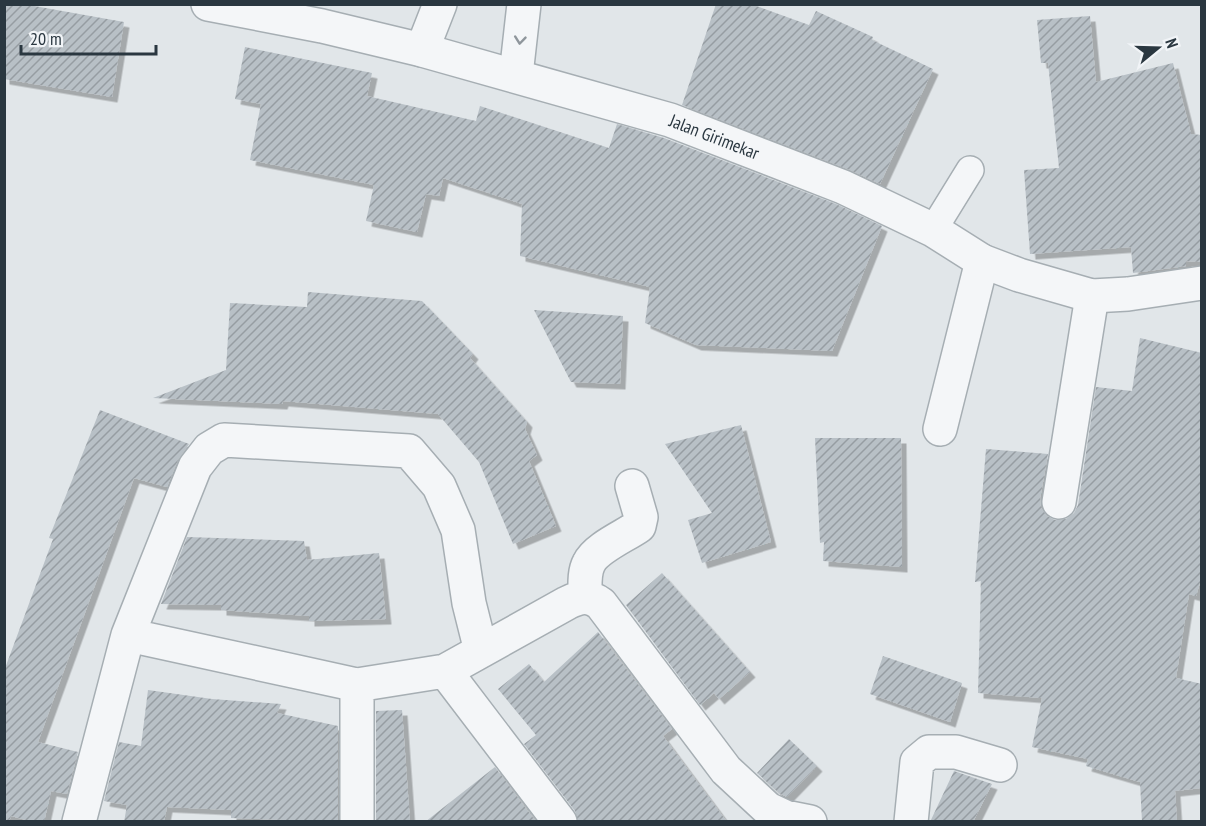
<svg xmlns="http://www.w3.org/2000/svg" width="1206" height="826" viewBox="0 0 1206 826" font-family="'PT Sans Narrow',sans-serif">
	<defs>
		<pattern id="building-hatch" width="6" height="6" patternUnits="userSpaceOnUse" patternTransform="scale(1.5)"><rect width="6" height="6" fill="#b8c0c6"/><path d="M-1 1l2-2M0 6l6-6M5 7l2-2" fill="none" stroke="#969da2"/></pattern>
		<filter id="shadow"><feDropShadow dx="5.5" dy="5.5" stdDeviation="0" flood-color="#0004"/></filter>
	</defs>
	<rect width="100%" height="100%" fill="#e1e6e9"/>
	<path fill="url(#building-hatch)" filter="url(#shadow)" d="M 4,4 L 23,4 L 124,22 L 112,97 L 4,79 Z
		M 716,4 L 751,4 L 809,25 L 816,11 L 873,37 L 872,40 L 933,69 L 880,184 L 850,170 L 682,105 Z
		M 1090,16 L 1096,82 L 1173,63 L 1191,134 L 1202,135 L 1202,262 L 1186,261 L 1186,266 L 1133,273 L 1131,247 L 1030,254 L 1024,170 L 1059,168 L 1048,63 L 1041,63 L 1037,20 Z
		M 245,47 L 372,73 L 367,96 L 476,121 L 480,106 L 609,148 L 617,124 L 664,138 L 836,204 L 882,226 L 832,351 L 696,345 L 645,323 L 650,287 L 520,256 L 522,204 L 443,178 L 439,196 L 426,194 L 417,232 L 366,221 L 374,185 L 250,160 L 261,104 L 235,99 Z
		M 308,292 L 422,301 L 473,354 L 470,358 L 527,422 L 525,429 L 537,455 L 529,461 L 556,526 L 513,544 L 479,462 L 438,414 L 283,401 L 282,404 L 153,398 L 226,370 L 230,303 L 307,307 Z
		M 534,310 L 623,316 L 620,384 L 571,382 Z
		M 1140,338 L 1202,353 L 1202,576 L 1196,596 L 1189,594 L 1176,678 L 1202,684 L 1202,788 L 1175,791 L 1177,822 L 1142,822 L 1140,782 L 1086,766 L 1088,759 L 1032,747 L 1042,698 L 978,693 L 981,581 L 975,582 L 986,449 L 1048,454 L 1040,499 L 1041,508 L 1047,516 L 1055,520 L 1066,519 L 1074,513 L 1078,505 L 1096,387 L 1132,391 Z
		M 100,410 L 189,444 L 178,460 L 167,487 L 134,478 L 38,742 L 78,752 L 67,794 L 51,791 L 44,822 L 34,822 L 11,816 L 9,822 L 4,821 L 4,671 L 53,539 L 49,538 Z
		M 741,425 L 771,542 L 702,563 L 688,520 L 712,513 L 665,444 Z
		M 815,438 L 901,438 L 902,567 L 823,561 L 824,542 L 820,543 Z
		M 187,537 L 304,541 L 307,560 L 379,553 L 386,619 L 309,621 L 309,616 L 221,610 L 221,605 L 161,604 Z
		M 662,573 L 750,672 L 719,699 L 714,693 L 700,705 L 626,605 Z
		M 598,632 L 672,729 L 663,736 L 727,822 L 578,822 L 575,811 L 524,744 L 536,735 L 498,689 L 529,664 L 544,682 Z
		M 883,656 L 962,683 L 950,722 L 870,694 Z
		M 148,690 L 212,699 L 281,704 L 277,713 L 338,726 L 338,822 L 231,818 L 231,810 L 167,807 L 164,822 L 124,822 L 127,805 L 104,801 L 119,742 L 141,746 Z
		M 402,710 L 410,822 L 376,822 L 376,711 Z
		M 789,739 L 817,766 L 787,797 L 779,793 L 757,773 Z
		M 495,767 L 536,822 L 425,822 Z
		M 954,771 L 992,784 L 973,822 L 930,822 Z"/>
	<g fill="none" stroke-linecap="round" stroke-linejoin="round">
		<defs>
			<path id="service" d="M 933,230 L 970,170"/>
			<path id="minor" d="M 422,50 L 440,4
				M 516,75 L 524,4
				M 940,429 L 982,261
				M 1059,502 L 1092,296
				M 585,596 C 585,585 584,572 589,563 C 596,548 625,536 639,526 L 641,517 L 632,486
				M 128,635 L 195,467 L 209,449 L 224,440 L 409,451 L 439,486 L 458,530 L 469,603 L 481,651
				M 445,671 L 560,822
				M 79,822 L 128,635 L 357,685 L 445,671 L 567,603 C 581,596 589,595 601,604 L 726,770 L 768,809 L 785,817 L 810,822
				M 357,822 L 357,685
				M 911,822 L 917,762 L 929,752 L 956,752 L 1000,765"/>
			<g id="tertiary">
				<path id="s1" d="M 208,4 L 322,26 L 422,50 L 670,120 L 843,187 L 933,230 L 982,261 L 1019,275 L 1092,296 L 1128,294 L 1202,283"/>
			</g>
		</defs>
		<use href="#service" stroke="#a6aeb3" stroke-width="30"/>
		<use href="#minor" stroke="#a6aeb3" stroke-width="36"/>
		<use href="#tertiary" stroke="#a6aeb3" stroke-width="36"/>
		<use href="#service" stroke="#f4f6f8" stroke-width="27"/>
		<use href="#minor" stroke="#f4f6f8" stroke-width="33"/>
		<use href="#tertiary" stroke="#f4f6f8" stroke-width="33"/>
	</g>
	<defs><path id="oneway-chevron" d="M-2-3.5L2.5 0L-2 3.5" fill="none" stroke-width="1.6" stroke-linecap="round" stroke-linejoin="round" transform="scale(1.5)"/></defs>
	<use stroke="#8f969c" href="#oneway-chevron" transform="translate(520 40) rotate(96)"/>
	<g text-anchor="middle" stroke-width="5" stroke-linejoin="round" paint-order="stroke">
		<g font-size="18" fill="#2a3740" stroke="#f1f4f7">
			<text dy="6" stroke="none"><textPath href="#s1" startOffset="524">Jalan Girimekar</textPath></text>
		</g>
	</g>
	<rect width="1206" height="826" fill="none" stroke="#2a3740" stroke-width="12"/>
	<g transform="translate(1158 48) rotate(71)" stroke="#f1f4f7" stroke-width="4.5" paint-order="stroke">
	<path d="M0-4.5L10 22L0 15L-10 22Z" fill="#2a3740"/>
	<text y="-9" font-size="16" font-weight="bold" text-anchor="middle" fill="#2a3740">N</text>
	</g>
	<path d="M21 45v9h135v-9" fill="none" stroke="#2a3740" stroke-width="3"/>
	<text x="30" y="45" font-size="18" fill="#2a3740" stroke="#f1f4f7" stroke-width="4.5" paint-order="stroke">20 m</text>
</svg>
